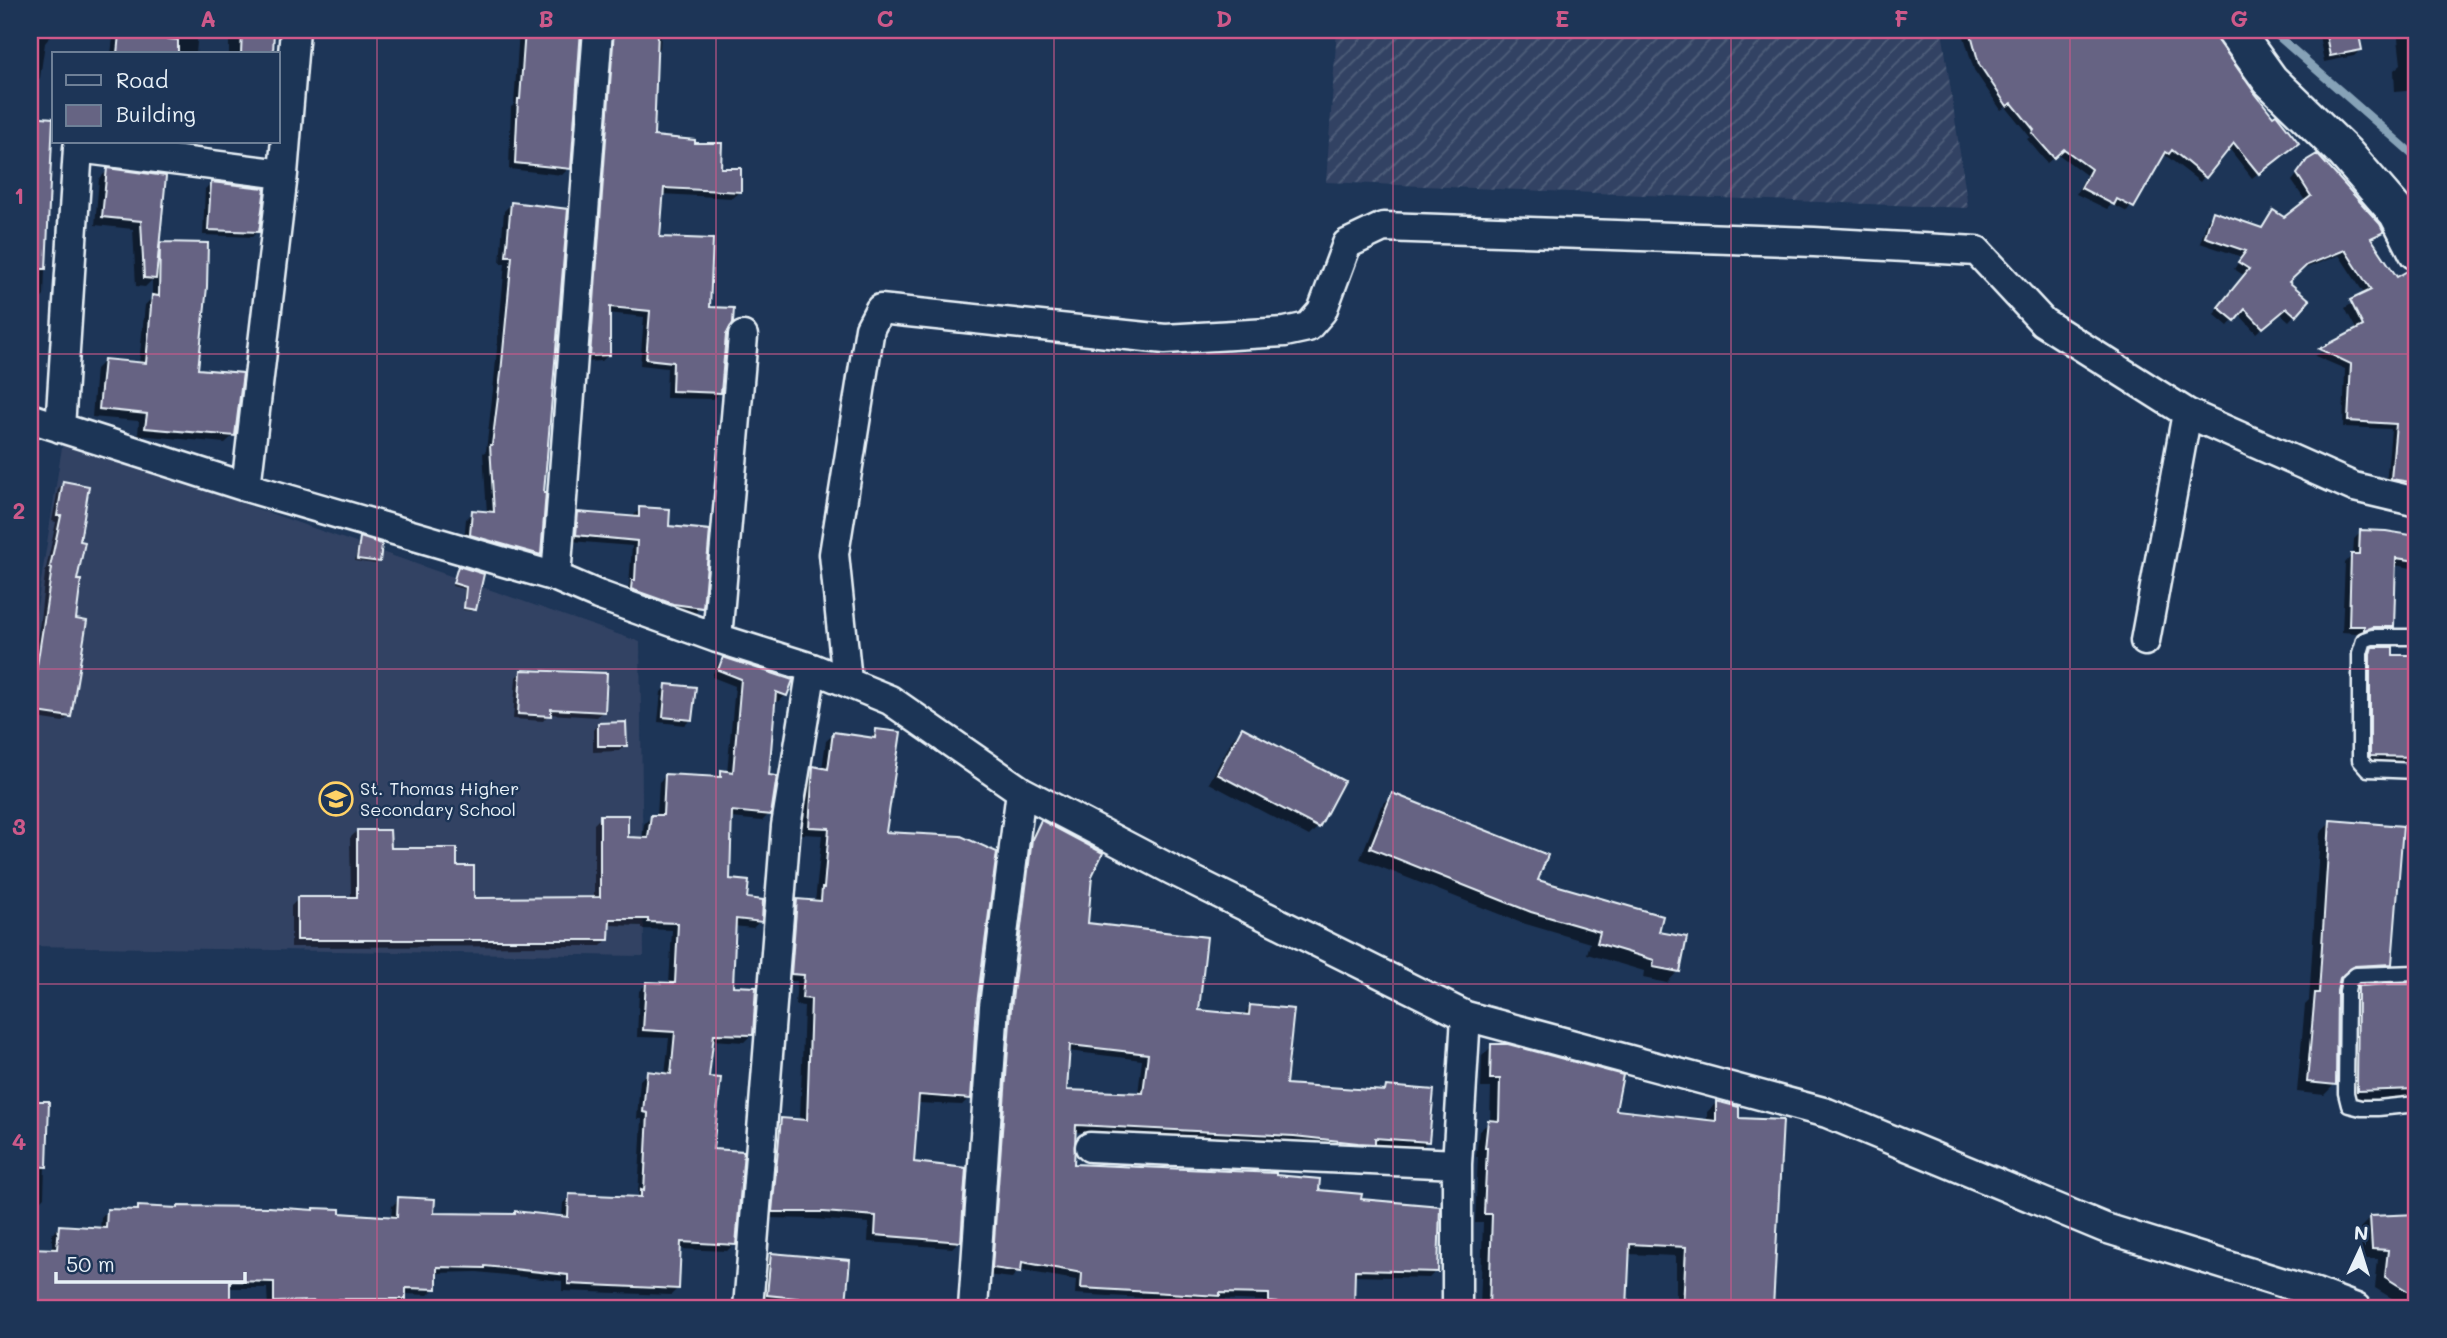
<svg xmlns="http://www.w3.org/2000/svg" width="2447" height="1338" viewBox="0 0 2447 1338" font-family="Mali,sans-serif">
	<defs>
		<pattern id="industrial-furrows" width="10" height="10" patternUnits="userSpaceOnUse" patternTransform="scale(1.75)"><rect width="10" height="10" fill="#334364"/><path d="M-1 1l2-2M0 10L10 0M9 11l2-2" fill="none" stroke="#515f7b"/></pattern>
	</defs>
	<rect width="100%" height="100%" fill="#1d3557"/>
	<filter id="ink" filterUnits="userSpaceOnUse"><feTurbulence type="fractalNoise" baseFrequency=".0143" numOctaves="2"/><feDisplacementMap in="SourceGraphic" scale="14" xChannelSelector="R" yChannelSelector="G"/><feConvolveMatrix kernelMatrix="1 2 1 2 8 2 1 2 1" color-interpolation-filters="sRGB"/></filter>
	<g filter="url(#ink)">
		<path fill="#334364" d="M 63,441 L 640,642 L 644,956 L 30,946 L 30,652 Z"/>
		<path fill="url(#industrial-furrows)" d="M 1337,30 L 1942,30 L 1968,208 L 1326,182 Z"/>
		<path fill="#0007" fill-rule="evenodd" d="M 30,30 L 51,30 L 50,37 L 45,43 L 40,78 L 32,86 L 30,86 Z
			M 114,30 L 198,30 L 196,54 L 111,54 Z
			M 229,30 L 277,30 L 272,36 L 272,54 L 229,54 Z
			M 519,30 L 580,30 L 569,168 L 562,175 L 509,169 L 511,107 L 514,105 Z
			M 607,30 L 661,30 L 660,48 L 655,52 L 652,137 L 720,169 L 739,192 L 732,198 L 662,194 L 658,238 L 725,334 L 720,393 L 713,399 L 666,398 L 667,368 L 640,365 L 644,317 L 608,313 L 608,355 L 602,361 L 584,362 Z
			M 1962,30 L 2205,30 L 2291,148 L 2252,178 L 2228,147 L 2200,182 L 2165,155 L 2127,212 L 2112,204 L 2107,209 L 2076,194 L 2086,175 L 2058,154 L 2047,163 L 2027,139 L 2030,137 L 2006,107 L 2001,110 L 1974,70 Z
			M 2318,30 L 2356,30 L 2360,50 L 2354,56 L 2324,62 Z
			M 2397,30 L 2417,30 L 2417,90 L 2395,92 L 2394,70 L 2401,64 Z
			M 30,118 L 51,119 L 44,296 L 36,304 L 30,304 Z
			M 2308,161 L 2382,232 L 2371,240 L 2396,279 L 2410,272 L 2417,274 L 2417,492 L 2386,484 L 2391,429 L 2343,427 L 2345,369 L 2315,356 L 2357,331 L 2345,308 L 2365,295 L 2339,255 L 2299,271 L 2286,283 L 2307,301 L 2289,321 L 2280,313 L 2256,333 L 2239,314 L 2228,326 L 2214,314 L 2245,276 L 2234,269 L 2242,257 L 2200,243 L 2208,219 L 2214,213 L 2260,229 L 2274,212 L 2284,219 L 2306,202 L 2292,181 Z
			M 108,170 L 164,177 L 157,247 L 160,244 L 196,371 L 234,435 L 225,443 L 138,435 L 139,421 L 92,417 L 96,369 L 104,361 L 139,364 L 145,305 L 152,298 L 152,280 L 145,287 L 136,286 L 133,229 L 95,225 L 99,179 Z
			M 211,183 L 258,231 L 252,237 L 203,235 L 205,189 Z
			M 511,204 L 542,494 L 544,494 L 539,555 L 532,561 L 464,542 L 466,519 L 473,512 L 487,513 L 483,453 L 486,451 L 494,381 L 505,263 L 500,263 L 504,211 Z
			M 63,483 L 78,542 L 69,717 L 63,722 L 30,717 L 30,680 L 40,621 L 45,573 L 56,522 L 52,521 L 58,489 Z
			M 640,509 L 667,527 L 701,607 L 695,613 L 667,610 L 626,595 L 629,585 L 632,546 L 571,541 L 572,519 L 578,513 L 634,519 L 634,515 Z
			M 2361,532 L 2386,532 L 2417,538 L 2417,569 L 2394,565 L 2392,627 L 2385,634 L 2357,636 L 2357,633 L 2342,632 L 2345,563 L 2353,554 L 2354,539 Z
			M 360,539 L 378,562 L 376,564 L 355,561 L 358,542 Z
			M 458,568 L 482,575 L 471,611 L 463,610 L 464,589 L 452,586 Z
			M 2373,649 L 2391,657 L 2417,657 L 2417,769 L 2358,767 L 2360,662 Z
			M 723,659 L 791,681 L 785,696 L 778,702 L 773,700 L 767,777 L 769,814 L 762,821 L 731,818 L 728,880 L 760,921 L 753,928 L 733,926 L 731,988 L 751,1035 L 744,1042 L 711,1040 L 708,1079 L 711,1150 L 734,1244 L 727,1251 L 679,1249 L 678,1288 L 671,1295 L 562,1291 L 562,1281 L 477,1272 L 435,1273 L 435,1288 L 428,1295 L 404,1294 L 404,1299 L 397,1306 L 268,1308 L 267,1288 L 228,1288 L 228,1308 L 30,1308 L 30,1249 L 52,1250 L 52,1234 L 59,1227 L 100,1229 L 101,1218 L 108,1211 L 136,1211 L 139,1208 L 391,1218 L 392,1206 L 399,1199 L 433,1214 L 512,1216 L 516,1213 L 562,1218 L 563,1203 L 570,1196 L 635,1199 L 638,1196 L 642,1119 L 637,1119 L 640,1080 L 647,1073 L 665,1075 L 669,1038 L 637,1037 L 639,991 L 646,984 L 669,985 L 672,930 L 642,929 L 642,926 L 608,925 L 608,939 L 601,946 L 291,947 L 291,906 L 298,899 L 351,899 L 350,838 L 357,831 L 389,850 L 456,868 L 472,899 L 594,899 L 594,824 L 601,817 L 626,839 L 642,840 L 644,824 L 651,817 L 657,817 L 659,782 L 666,775 L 716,778 L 722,772 L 727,773 L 735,686 L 712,677 L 716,666 Z
			M 522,671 L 603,711 L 597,717 L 549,714 L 543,721 L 513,719 L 516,677 Z
			M 667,686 L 691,719 L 685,725 L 658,722 L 661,692 Z
			M 598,724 L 625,745 L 619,751 L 593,752 L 593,730 Z
			M 1242,729 L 1318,827 L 1309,836 L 1209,783 L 1233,738 Z
			M 877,731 L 884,833 L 976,1004 L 969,1098 L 962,1105 L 917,1103 L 913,1164 L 959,1241 L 952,1248 L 868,1242 L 869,1223 L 814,1219 L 766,1218 L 774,1127 L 782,1119 L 800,1121 L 804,1006 L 795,1005 L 797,981 L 784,981 L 790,908 L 798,900 L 815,902 L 822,835 L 802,834 L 806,775 L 813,768 L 822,769 L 826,741 L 834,734 L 869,739 Z
			M 30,788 L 37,788 L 30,832 Z
			M 1393,795 L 1536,882 L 1657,933 L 1678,971 L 1667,983 L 1643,978 L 1644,971 L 1587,954 L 1590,943 L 1519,922 L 1360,859 L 1381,806 Z
			M 1041,822 L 1091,875 L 1086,924 L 1197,1011 L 1243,1016 L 1250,1006 L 1284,1086 L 1381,1093 L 1386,1088 L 1427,1142 L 1421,1148 L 1371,1144 L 1366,1150 L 1286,1142 L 1074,1132 L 1072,1166 L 1317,1192 L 1360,1201 L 1436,1271 L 1429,1278 L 1353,1276 L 1352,1306 L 1350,1308 L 1263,1308 L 1263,1301 L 1214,1299 L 1211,1302 L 1075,1294 L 1076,1280 L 1019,1270 L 1012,1278 L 986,1275 L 1004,1016 L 1026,847 L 1035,829 ZM 1068,1051 L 1142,1060 L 1138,1094 L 1065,1092 Z
			M 2331,822 L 2391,963 L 2380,974 L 2342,976 L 2339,978 L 2336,991 L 2335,1084 L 2324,1095 L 2297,1092 L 2305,1005 L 2309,1001 L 2320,833 Z
			M 2417,986 L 2417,1100 L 2345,1102 L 2346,1000 L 2359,988 Z
			M 1492,1046 L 1613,1112 L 1707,1122 L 1707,1112 L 1717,1102 L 1737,1119 L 1772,1306 L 1804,1306 L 1804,1308 L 1676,1308 L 1676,1256 L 1628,1254 L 1626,1308 L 1480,1308 L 1483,1223 L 1475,1223 L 1478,1157 L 1476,1157 L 1479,1131 L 1490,1122 L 1491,1088 L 1481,1088 L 1482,1056 Z
			M 30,1103 L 47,1103 L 44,1197 L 35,1206 L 30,1206 Z
			M 2417,1216 L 2417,1308 L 2408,1308 L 2375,1288 L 2378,1259 L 2362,1259 L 2360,1228 L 2371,1217 Z
			M 771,1255 L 844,1302 L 838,1308 L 805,1308 L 759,1304 L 762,1264 Z"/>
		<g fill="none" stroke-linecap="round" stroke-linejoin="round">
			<path stroke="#86a2b7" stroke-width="8" d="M 2271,30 L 2417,158"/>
		</g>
		<path fill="#666483" stroke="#e8f1f8" stroke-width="2" fill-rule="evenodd" d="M 242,30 L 274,30 L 273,54 L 241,54 Z
			M 525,30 L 581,30 L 571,169 L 515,163 L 518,99 L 520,99 Z
			M 614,30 L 658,30 L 654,136 L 695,140 L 695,143 L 722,143 L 721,168 L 741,168 L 741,192 L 664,188 L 660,237 L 713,239 L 710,307 L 734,308 L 733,323 L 726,335 L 721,393 L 672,391 L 673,362 L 646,359 L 650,311 L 610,307 L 610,355 L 590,356 Z
			M 1970,30 L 2211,30 L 2254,92 L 2273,116 L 2276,114 L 2299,143 L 2259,174 L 2234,143 L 2206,178 L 2172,150 L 2169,154 L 2166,152 L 2134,208 L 2117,199 L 2114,205 L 2081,188 L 2091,169 L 2064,149 L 2054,158 L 2032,133 L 2034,130 L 2012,103 L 2007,106 L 1979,64 Z
			M 2325,30 L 2358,30 L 2362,50 L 2330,56 Z
			M 119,34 L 178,40 L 178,54 L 117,54 Z
			M 30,116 L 53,118 L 46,269 L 30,269 Z
			M 2317,154 L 2380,224 L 2384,232 L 2371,238 L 2397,277 L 2409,270 L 2417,272 L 2416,483 L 2391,479 L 2396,424 L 2348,421 L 2351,364 L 2319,349 L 2363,326 L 2350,300 L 2371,290 L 2345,250 L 2307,265 L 2289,282 L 2310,300 L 2296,316 L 2287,308 L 2263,328 L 2245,309 L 2235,321 L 2218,307 L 2249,269 L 2238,262 L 2246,251 L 2205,237 L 2213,211 L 2262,228 L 2273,210 L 2284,217 L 2311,196 L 2297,174 L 2307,160 Z
			M 107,168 L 166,176 L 156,279 L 144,278 L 141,221 L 102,217 Z
			M 211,182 L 265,188 L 259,232 L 208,230 Z
			M 511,202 L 568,209 L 544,492 L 546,492 L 541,555 L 470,535 L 472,510 L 494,512 L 490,445 L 492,445 L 501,373 L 512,256 L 506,256 Z
			M 160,242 L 208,243 L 207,287 L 198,369 L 243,373 L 235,436 L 145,428 L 147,414 L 99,409 L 104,359 L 146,363 L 152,295 L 159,296 Z
			M 63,481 L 89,486 L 80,541 L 85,542 L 77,580 L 81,580 L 76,619 L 87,621 L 71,717 L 30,711 L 45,614 L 52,568 L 50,567 L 61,516 L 57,516 Z
			M 639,507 L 670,509 L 669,526 L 710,530 L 703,608 L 673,604 L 631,589 L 632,580 L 635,580 L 637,541 L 576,535 L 578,512 L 639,517 Z
			M 2360,530 L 2386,531 L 2417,536 L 2417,561 L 2396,558 L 2394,627 L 2372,627 L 2364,630 L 2364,626 L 2349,626 L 2351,554 L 2359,554 Z
			M 360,537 L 382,544 L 380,562 L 357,559 Z
			M 458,566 L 484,574 L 476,610 L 464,608 L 466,587 L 453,583 Z
			M 2372,647 L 2393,647 L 2393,655 L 2417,655 L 2417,757 L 2370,756 L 2370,654 Z
			M 723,657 L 793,680 L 787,696 L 776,692 L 769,775 L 777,776 L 771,815 L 732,811 L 730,879 L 749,881 L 747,898 L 763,900 L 762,922 L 736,919 L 733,986 L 756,987 L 753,1035 L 714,1034 L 709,1077 L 721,1078 L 713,1149 L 744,1151 L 736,1245 L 681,1242 L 679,1289 L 568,1284 L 568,1275 L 485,1266 L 485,1268 L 437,1267 L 437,1289 L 406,1288 L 406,1299 L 339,1299 L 339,1305 L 314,1305 L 314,1301 L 274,1302 L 274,1282 L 230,1281 L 230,1308 L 89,1306 L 89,1308 L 65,1308 L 65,1304 L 30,1303 L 30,1248 L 57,1249 L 59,1225 L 106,1228 L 107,1209 L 138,1210 L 138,1206 L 178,1208 L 178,1206 L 268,1207 L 314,1210 L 314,1208 L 340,1209 L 340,1213 L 397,1217 L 398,1197 L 435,1199 L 434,1213 L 515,1214 L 515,1211 L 568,1217 L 569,1194 L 641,1197 L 641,1190 L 644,1191 L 648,1113 L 643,1112 L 647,1071 L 671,1074 L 675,1032 L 643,1030 L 646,982 L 675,983 L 678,923 L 648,922 L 648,919 L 610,919 L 609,940 L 297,940 L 297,897 L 357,897 L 357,830 L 390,830 L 391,848 L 457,848 L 457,866 L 474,866 L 474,898 L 600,897 L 600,815 L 628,815 L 628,837 L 648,838 L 651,815 L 663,815 L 665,774 L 721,777 L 721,770 L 733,772 L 741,679 L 718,670 Z
			M 521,670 L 607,673 L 605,712 L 551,709 L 551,716 L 518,714 Z
			M 666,684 L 696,687 L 692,720 L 663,717 Z
			M 626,722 L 627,746 L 598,746 L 598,723 Z
			M 1242,727 L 1344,781 L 1319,828 L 1217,774 Z
			M 876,729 L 901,732 L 886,832 L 961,836 L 997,852 L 977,1004 L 971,1099 L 919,1095 L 914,1162 L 966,1168 L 961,1242 L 875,1235 L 876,1216 L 823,1212 L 772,1212 L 781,1118 L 807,1120 L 811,999 L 802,998 L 804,975 L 791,974 L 797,899 L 821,901 L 822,888 L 824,888 L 829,828 L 809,827 L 813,766 L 828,769 L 833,732 L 875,738 Z
			M 1392,793 L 1548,855 L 1538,880 L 1663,916 L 1659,932 L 1687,937 L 1680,972 L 1653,967 L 1654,960 L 1597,943 L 1600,932 L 1531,912 L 1370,848 Z
			M 1041,820 L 1103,853 L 1092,876 L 1088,923 L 1207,937 L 1199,1010 L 1249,1015 L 1250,1005 L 1294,1009 L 1286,1084 L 1385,1091 L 1386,1086 L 1434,1090 L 1429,1142 L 1375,1138 L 1375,1144 L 1358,1143 L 1294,1136 L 1076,1125 L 1074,1164 L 1276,1173 L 1276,1175 L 1320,1179 L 1319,1190 L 1362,1194 L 1361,1199 L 1440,1206 L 1438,1272 L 1355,1270 L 1354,1307 L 1313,1306 L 1269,1302 L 1269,1294 L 1220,1293 L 1220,1296 L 1081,1288 L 1082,1273 L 1022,1262 L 1021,1272 L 992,1268 L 1011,1008 L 1032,839 ZM 1070,1045 L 1148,1054 L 1143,1093 L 1067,1090 Z
			M 2330,820 L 2403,826 L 2392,964 L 2355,966 L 2340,978 L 2337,991 L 2336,1085 L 2307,1082 L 2315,993 L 2319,993 Z
			M 2391,984 L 2417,984 L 2417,1089 L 2357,1091 L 2358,986 Z
			M 1491,1044 L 1508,1044 L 1623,1075 L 1616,1110 L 1716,1121 L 1716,1101 L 1739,1107 L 1739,1118 L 1783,1120 L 1773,1308 L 1683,1308 L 1686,1247 L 1630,1244 L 1627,1308 L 1489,1308 L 1492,1214 L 1484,1214 L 1487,1148 L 1485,1148 L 1488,1120 L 1499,1121 L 1500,1079 L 1490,1079 Z
			M 30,1101 L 49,1101 L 47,1167 L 30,1166 Z
			M 2417,1214 L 2417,1297 L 2385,1277 L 2388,1250 L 2372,1249 L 2370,1216 Z
			M 771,1253 L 850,1260 L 846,1303 L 767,1295 Z"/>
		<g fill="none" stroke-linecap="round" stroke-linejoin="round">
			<defs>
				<path id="service" d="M 2417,637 L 2372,637 L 2364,640 L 2360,653 L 2360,760 L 2368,769 L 2417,771
					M 2417,973 L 2356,975 L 2349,981 L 2347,991 L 2346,1093 L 2349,1105 L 2361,1108 L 2378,1108 L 2417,1104"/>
				<path id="minor" d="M 2187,413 L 2354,487 L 2417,502
					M 30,418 L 246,487 L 556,577 L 598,595 L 717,638 L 812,668 L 890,700 L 1021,791 L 1172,870 L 1466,1016 L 1827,1113 L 2105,1228 L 2316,1293 L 2356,1308
					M 60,428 L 78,148 L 283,174
					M 246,487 L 283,174 L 295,30
					M 556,577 L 598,30
					M 717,638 L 743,336
					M 847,681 L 834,554 L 870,328 L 880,309 L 1165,339 L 1285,332 L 1308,327 L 1322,311 L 1347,244 L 1383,227 L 1814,242 L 1977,251 L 2043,322 L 2187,413 L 2145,641
					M 1090,1147 L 1457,1164
					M 748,1308 L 786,826 L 812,668
					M 973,1308 L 994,1006 L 1021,791
					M 1457,1308 L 1457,1164 L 1466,1016"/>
				<path id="tertiary" d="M 2234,30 L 2270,80 L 2345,153 L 2397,213 L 2417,252"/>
			</defs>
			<use href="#service" stroke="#e8f1f8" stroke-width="19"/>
			<use href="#minor" stroke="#e8f1f8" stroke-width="33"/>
			<use href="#tertiary" stroke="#e8f1f8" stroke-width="40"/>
			<use href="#service" stroke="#1d3557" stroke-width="14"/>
			<use href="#minor" stroke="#1d3557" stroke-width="28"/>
			<use href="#tertiary" stroke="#1d3557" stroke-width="35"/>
		</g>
	</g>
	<path fill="none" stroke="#cd598a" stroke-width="2" stroke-opacity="0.55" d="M 377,30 L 377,1308M 716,30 L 716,1308M 1054,30 L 1054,1308M 1393,30 L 1393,1308M 1731,30 L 1731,1308M 2070,30 L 2070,1308M 30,354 L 2417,354M 30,669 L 2417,669M 30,984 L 2417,984"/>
	<defs>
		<symbol id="school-ring" viewBox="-11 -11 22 22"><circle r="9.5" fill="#1d3557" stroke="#ffd166" stroke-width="1.5"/><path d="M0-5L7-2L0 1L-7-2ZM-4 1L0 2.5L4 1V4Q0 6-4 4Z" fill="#ffd166"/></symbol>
	</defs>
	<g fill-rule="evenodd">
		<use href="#school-ring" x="317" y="780" width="38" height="38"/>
	</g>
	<g text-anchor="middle" stroke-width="5" stroke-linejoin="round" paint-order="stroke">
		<g font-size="18" fill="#e8f1f8" stroke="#1d3557" text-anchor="start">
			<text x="360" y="795">St. Thomas Higher<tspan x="360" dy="21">Secondary School</tspan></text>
		</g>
	</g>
	<rect width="2447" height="1338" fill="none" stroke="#1d3557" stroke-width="77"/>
	<rect x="52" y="52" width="228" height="91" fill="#1d3557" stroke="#6e8097" stroke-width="2"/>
	<rect x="66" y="75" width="35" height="10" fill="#1d3557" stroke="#6e8097" stroke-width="2"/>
	<text x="116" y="88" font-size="21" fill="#e8f1f8">Road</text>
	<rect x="66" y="105" width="35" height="21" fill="#666483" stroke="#6e8097" stroke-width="2"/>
	<text x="116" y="122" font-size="21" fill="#e8f1f8">Building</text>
	<g transform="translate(2360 1250) rotate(4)" stroke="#1d3557" stroke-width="5" paint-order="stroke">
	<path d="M0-5L12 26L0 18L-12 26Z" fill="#e8f1f8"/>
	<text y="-10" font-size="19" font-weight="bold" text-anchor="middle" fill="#e8f1f8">N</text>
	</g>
	<path d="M56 1272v10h189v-10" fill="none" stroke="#e8f1f8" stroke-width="3.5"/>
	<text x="66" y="1272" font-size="21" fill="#e8f1f8" stroke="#1d3557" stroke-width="5" paint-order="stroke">50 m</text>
	<rect x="38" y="38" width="2370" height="1262" fill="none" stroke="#cd598a" stroke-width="2.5"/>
	<g font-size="23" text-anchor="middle" font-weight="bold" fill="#cd598a">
		<text x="208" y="27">A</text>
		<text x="546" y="27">B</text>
		<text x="885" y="27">C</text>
		<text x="1224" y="27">D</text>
		<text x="1562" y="27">E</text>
		<text x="1901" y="27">F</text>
		<text x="2239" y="27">G</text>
		<text x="19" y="204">1</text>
		<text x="19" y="519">2</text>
		<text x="19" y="835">3</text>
		<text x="19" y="1150">4</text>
	</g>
</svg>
